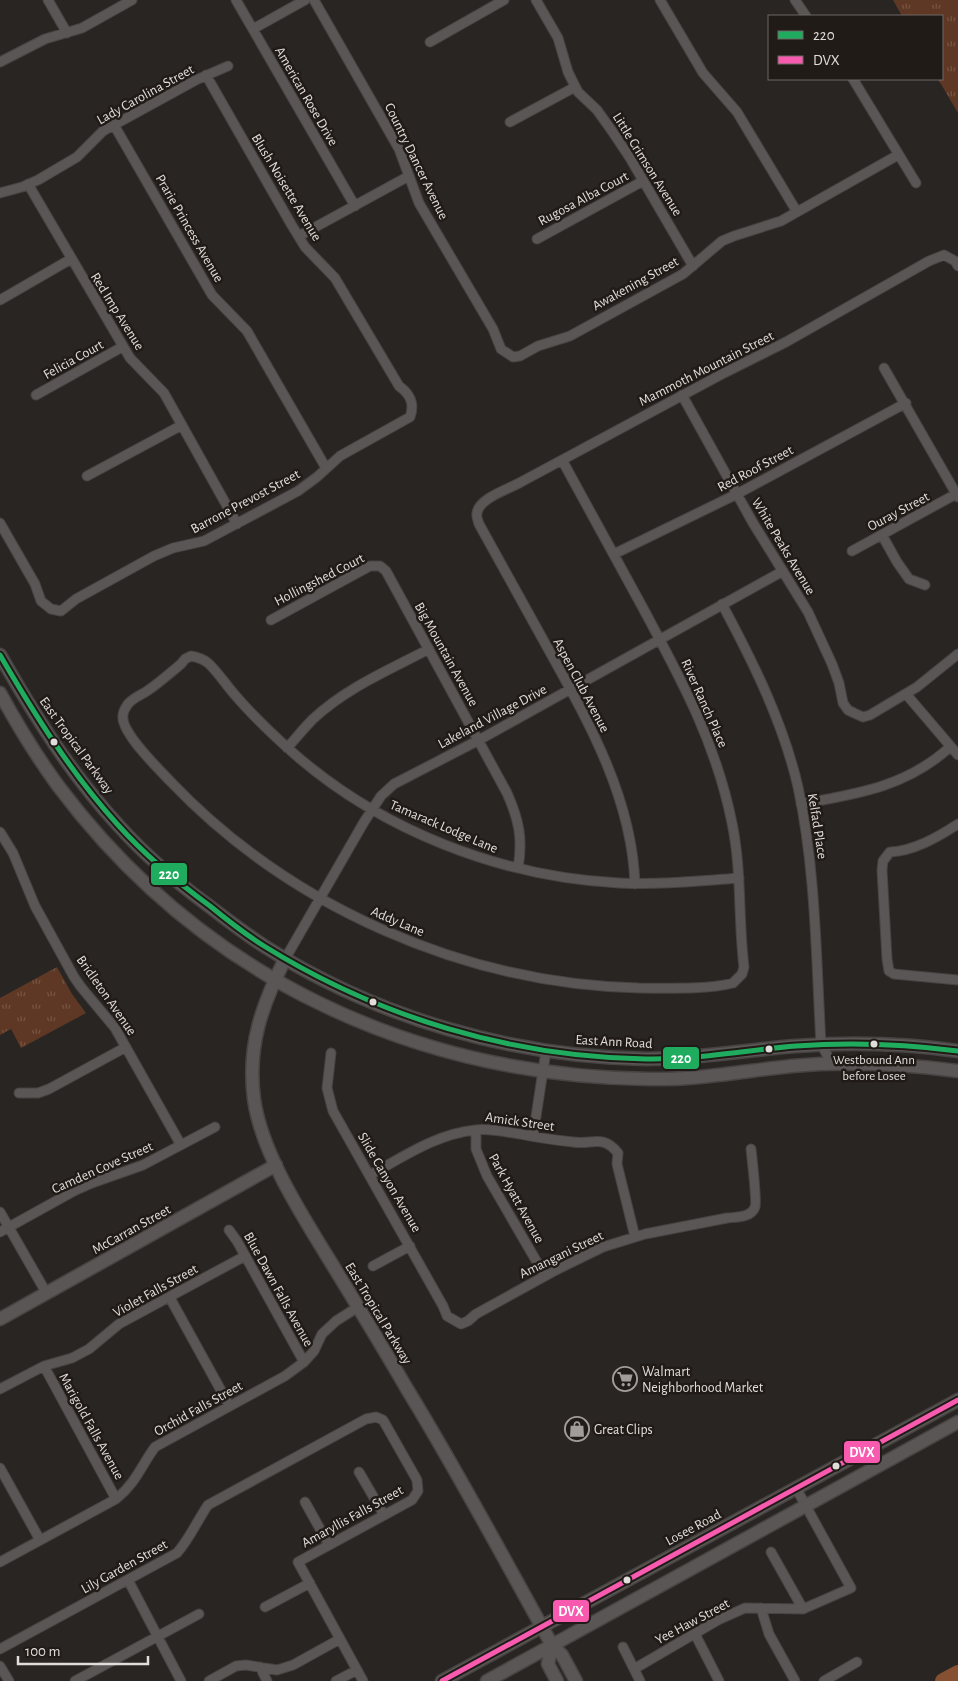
<svg xmlns="http://www.w3.org/2000/svg" width="958" height="1681" viewBox="0 0 958 1681" font-family="'Alegreya Sans',sans-serif">
	<defs>
		<pattern id="grass-tufts" width="24" height="20" patternUnits="userSpaceOnUse" patternTransform="scale(1.25)"><rect width="24" height="20" fill="#5e3824"/><path d="M3 7l-1-3M5 7V3M7 7l1-3M15 17l-1-3M17 17v-4M19 17l1-3" fill="none" stroke="#755443"/></pattern>
	</defs>
	<rect width="100%" height="100%" fill="#292523"/>
	<path fill="url(#grass-tufts)" d="M 893,0 L 958,0 L 958,113 L 938,79 L 942,79 L 942,16 L 902,16 Z
		M 57,967 L 72,994 L 86,1013 L 21,1048 L 11,1029 L 0,1035 L 0,998 Z"/>
	<g fill="none" stroke-linecap="round" stroke-linejoin="round">
		<path stroke="#865032" stroke-width="16" d="M 943,1681 L 958,1673"/>
		<defs>
			<path id="street" d="M 48,0 L 67,33
				M 236,0 L 355,206
				M 314,0 L 399,149 L 419,203 L 493,329 L 501,349 L 513,357 L 520,356 L 538,346 L 570,336 L 683,274 L 722,241 L 734,236 L 781,221 L 898,155
				M 536,0 L 558,38 L 568,72 L 578,92 L 597,110 L 612,131 L 630,158 L 693,266
				M 660,0 L 703,73 L 737,112 L 797,212
				M 795,0 L 806,16
				M 253,29 L 305,0
				M 430,42 L 504,0
				M 0,62 L 45,39 L 82,28 L 132,0
				M 853,79 L 916,183
				M 510,122 L 575,87
				M 114,125 L 212,295 L 247,331 L 326,468
				M 28,184 L 130,358 L 164,393 L 237,524
				M 0,193 L 22,187 L 38,180 L 77,157 L 103,131 L 196,80 L 228,66
				M 299,236 L 409,176
				M 537,239 L 643,181
				M 0,300 L 71,259
				M 884,368 L 958,497
				M 36,395 L 122,347
				M 682,395 L 753,523 L 808,612 L 832,664 L 839,683 L 843,703 L 848,710 L 854,713 L 863,717 L 870,715 L 917,687 L 958,654
				M 562,460 C 589,510 617,560 644,610 C 682,681 716,743 732,823 C 742,871 738,919 744,967 L 742,974 L 733,983 C 706,990 668,988 639,988 C 464,984 290,907 170,781 C 158,768 120,732 123,715 C 123,711 126,707 128,704 C 133,698 141,695 147,691 C 159,683 170,673 181,664 L 185,659 L 191,656 C 197,657 203,659 208,663 C 218,672 226,685 235,695 C 252,715 271,733 291,751 C 380,830 500,877 619,883 C 659,885 699,881 739,878
				M 87,476 L 182,425
				M 0,523 L 35,584 L 41,601 L 51,609 L 61,611 L 76,599 L 154,556 L 173,548 L 204,541 L 298,491 L 317,477 L 340,456 L 410,417 C 415,403 410,394 399,386 L 335,278 L 305,247 L 291,224 L 206,75
				M 882,535 L 897,562 L 909,579 L 925,585
				M 852,551 L 956,494
				M 614,554 L 737,494 L 906,403
				M 722,604 C 753,662 783,722 798,787 C 816,871 816,958 821,1044 L 832,1064
				M 271,620 L 370,566 L 380,566 L 386,571 L 507,793 C 519,820 523,839 518,868
				M 906,694 L 958,755
				M 287,748 C 296,738 304,728 313,719 C 346,688 389,670 429,649
				M 801,804 C 857,794 906,787 950,747
				M 958,824 C 938,837 914,851 890,852 L 883,861 L 882,870 L 887,959 L 889,971 L 894,974 L 958,980
				M 0,832 L 13,853 L 35,906 L 74,977 L 81,987 L 115,1028 L 181,1145
				M 635,884 C 632,800 591,726 551,654 C 527,611 503,568 479,524 C 478,521 476,516 477,513 C 479,498 509,489 521,482 L 724,373 L 786,342 L 929,261 L 944,255 L 955,261 L 958,266
				M 285,959 L 364,822 L 381,796 L 394,784 L 479,740 L 783,571
				M 331,1053 L 327,1088 L 333,1111 L 443,1306 L 447,1316 L 461,1324 L 468,1321 L 476,1314 L 556,1270 L 603,1247 L 645,1234 L 727,1218 C 736,1217 751,1218 755,1207 C 757,1202 752,1158 751,1149
				M 19,1093 L 38,1093 L 49,1089 L 126,1047
				M 476,1130 L 476,1149 L 487,1176 L 545,1276
				M 533,1136 L 546,1051
				M 370,1175 C 403,1157 436,1134 475,1130 C 490,1128 505,1132 520,1134 C 538,1138 555,1140 573,1142 C 593,1145 603,1134 618,1153 L 617,1164 L 635,1237
				M 0,1212 L 47,1294
				M 229,1230 L 237,1241 L 304,1362
				M 0,1232 L 74,1191 L 92,1183 L 143,1165 L 215,1127
				M 373,1266 L 410,1246
				M 170,1298 L 229,1405
				M 44,1366 L 116,1499
				M 0,1389 L 44,1366 L 72,1358 L 89,1349 L 119,1324 L 245,1256
				M 0,1468 L 40,1540
				M 359,1472 L 384,1515
				M 305,1502 L 329,1545
				M 771,1552 L 803,1609
				M 0,1562 L 116,1499 C 136,1483 141,1466 155,1447 L 285,1376 L 304,1362 L 314,1351 L 322,1334 L 336,1321 L 358,1307
				M 128,1580 L 181,1681
				M 265,1607 L 310,1583
				M 761,1608 L 769,1634 L 795,1681
				M 695,1634 L 719,1681
				M 623,1647 L 640,1681
				M 0,1649 L 177,1553 C 190,1538 197,1521 208,1505 L 366,1419 L 376,1417 L 383,1420 L 417,1480 L 418,1491 L 412,1500 L 298,1562 L 363,1681
				M 0,1666 L 9,1681
				M 260,1667 L 267,1681
				M 634,1669 L 718,1620 L 745,1608 L 803,1609 L 851,1588 L 796,1488
				M 75,1681 L 199,1614
				M 209,1681 L 236,1666 L 246,1665 L 277,1670 L 293,1665 L 340,1639
				M 336,1681 L 357,1670
				M 824,1681 L 857,1662"/>
			<path id="secondary" d="M 0,655 C 34,715 71,774 118,825 C 144,854 174,880 205,903 C 225,918 244,933 264,946 C 377,1018 512,1057 646,1059 C 696,1059 746,1050 796,1046 C 850,1042 904,1043 958,1051
				M 0,693 C 18,726 37,757 59,787 C 202,977 413,1076 649,1079 C 697,1080 744,1071 792,1066 C 848,1061 903,1064 958,1071
				M 285,959 C 262,1005 247,1046 254,1099 C 261,1151 300,1212 327,1256 C 354,1300 381,1344 407,1389 C 458,1472 504,1559 552,1645 L 562,1655 L 576,1681
				M 0,1319 L 276,1165
				M 552,1645 L 548,1664 L 557,1681
				M 442,1681 L 958,1400
				M 487,1681 L 958,1422"/>
		</defs>
		<use href="#street" stroke="#474342" stroke-width="11"/>
		<use href="#secondary" stroke="#474342" stroke-width="15"/>
		<use href="#street" stroke="#595655" stroke-width="9"/>
		<use href="#secondary" stroke="#595655" stroke-width="12"/>
		<defs>
			<path id="bus-1" d="M 0,655 C 35,715 71,773 118,825 C 145,855 177,882 210,906 C 227,920 245,934 264,946 C 378,1017 511,1057 646,1059 C 696,1060 746,1050 796,1046 C 850,1042 904,1044 958,1051"/>
			<path id="bus-2" d="M 442,1681 L 958,1400"/>
		</defs>
		<use href="#bus-1" stroke="#211b17" stroke-width="9"/>
		<use href="#bus-2" stroke="#211b17" stroke-width="9"/>
		<use href="#bus-1" stroke="#20ac5e" stroke-width="5"/>
		<use href="#bus-2" stroke="#f75aaf" stroke-width="5"/>
	</g>
	<defs>
		<symbol id="supermarket-ring" viewBox="-11 -11 22 22"><circle r="9.5" fill="#211b17" stroke="#a19d9a" stroke-width="1.5"/><path d="M-6-5.5h2.5l.6 2H6L4.5 2H-2.5L-4.4-4H-6ZM-1.5 3.2a1.3 1.3 0 1 0 .1 0ZM3 3.2a1.3 1.3 0 1 0 .1 0Z" fill="#a19d9a"/></symbol>
		<symbol id="shop-ring" viewBox="-11 -11 22 22"><circle r="9.5" fill="#211b17" stroke="#a19d9a" stroke-width="1.5"/><path d="M-5-2.5h2.3a2.7 3.5 0 0 1 5.4 0H5L5.5 6h-11ZM-1.5-2.5h3a1.5 2.3 0 0 0-3 0Z" fill="#a19d9a"/></symbol>
	</defs>
	<g fill-rule="evenodd">
		<use href="#supermarket-ring" x="611" y="1365" width="28" height="28"/>
		<use href="#shop-ring" x="563" y="1415" width="28" height="28"/>
	</g>
	<g fill="#e1ddda" stroke="#211b17" stroke-width="2">
		<circle cx="54" cy="742" r="4.5"/>
		<circle cx="373" cy="1002" r="4.5"/>
		<circle cx="874" cy="1044" r="4.5"/>
		<circle cx="769" cy="1049" r="4.5"/>
		<circle cx="836" cy="1466" r="4.5"/>
		<circle cx="627" cy="1580" r="4.5"/>
	</g>
	<g text-anchor="middle" stroke-width="5" stroke-linejoin="round" paint-order="stroke">
		<g font-size="13" fill="#e1ddda" stroke="#211b17">
			<text x="874" y="1064">Westbound Ann<tspan x="874" dy="16">before Losee</tspan></text>
		</g>
		<g font-size="14" fill="#e1ddda" stroke="#211b17">
			<text transform="translate(145 94) rotate(-29)" y="5">Lady Carolina Street</text>
			<text transform="translate(307 96) rotate(60)" y="5">American Rose Drive</text>
			<text transform="translate(417 161) rotate(64)" y="5">Country Dancer Avenue</text>
			<text transform="translate(648 164) rotate(58)" y="5">Little Crimson Avenue</text>
			<text transform="translate(287 187) rotate(59)" y="5">Blush Noisette Avenue</text>
			<text transform="translate(583 198) rotate(-28)" y="5">Rugosa Alba Court</text>
			<text transform="translate(190 228) rotate(60)" y="5">Prarie Princess Avenue</text>
			<text transform="translate(635 283) rotate(-29)" y="5">Awakening Street</text>
			<text transform="translate(118 311) rotate(58)" y="5">Red Imp Avenue</text>
			<text transform="translate(73 359) rotate(-29)" y="5">Felicia Court</text>
			<text transform="translate(706 368) rotate(-27)" y="5">Mammoth Mountain Street</text>
			<text transform="translate(755 468) rotate(-28)" y="5">Red Roof Street</text>
			<text transform="translate(245 501) rotate(-28)" y="5">Barrone Prevost Street</text>
			<text transform="translate(898 511) rotate(-28)" y="5">Ouray Street</text>
			<text transform="translate(784 546) rotate(59)" y="5">White Peaks Avenue</text>
			<text transform="translate(319 579) rotate(-27)" y="5">Hollingshed Court</text>
			<text transform="translate(447 654) rotate(61)" y="5">Big Mountain Avenue</text>
			<text transform="translate(582 685) rotate(62)" y="5">Aspen Club Avenue</text>
			<text transform="translate(705 703) rotate(66)" y="5">River Ranch Place</text>
			<text transform="translate(492 716) rotate(-28)" y="5">Lakeland Village Drive</text>
			<text transform="translate(77 745) rotate(54)" y="5">East Tropical Parkway</text>
			<text transform="translate(444 826) rotate(23)" y="5">Tamarack Lodge Lane</text>
			<text transform="translate(818 826) rotate(81)" y="5">Kelfad Place</text>
			<text transform="translate(398 921) rotate(23)" y="5">Addy Lane</text>
			<text transform="translate(107 995) rotate(55)" y="5">Bridleton Avenue</text>
			<text transform="translate(614 1041) rotate(3)" y="5">East Ann Road</text>
			<text transform="translate(520 1121) rotate(8)" y="5">Amick Street</text>
			<text transform="translate(102 1167) rotate(-24)" y="5">Camden Cove Street</text>
			<text transform="translate(390 1182) rotate(60)" y="5">Slide Canyon Avenue</text>
			<text transform="translate(517 1198) rotate(61)" y="5">Park Hyatt Avenue</text>
			<text transform="translate(131 1229) rotate(-29)" y="5">McCarran Street</text>
			<text transform="translate(561 1254) rotate(-26)" y="5">Amangani Street</text>
			<text transform="translate(279 1289) rotate(61)" y="5">Blue Dawn Falls Avenue</text>
			<text transform="translate(155 1290) rotate(-29)" y="5">Violet Falls Street</text>
			<text transform="translate(379 1313) rotate(59)" y="5">East Tropical Parkway</text>
			<text transform="translate(198 1408) rotate(-29)" y="5">Orchid Falls Street</text>
			<text transform="translate(92 1426) rotate(61)" y="5">Marigold Falls Avenue</text>
			<text transform="translate(352 1516) rotate(-29)" y="5">Amaryllis Falls Street</text>
			<text transform="translate(693 1527) rotate(-28)" y="5">Losee Road</text>
			<text transform="translate(124 1566) rotate(-29)" y="5">Lily Garden Street</text>
			<text transform="translate(692 1621) rotate(-28)" y="5">Yee Haw Street</text>
		</g>
		<g font-size="14" fill="#e1ddda" stroke="#211b17" text-anchor="start">
			<text x="642" y="1376">Walmart<tspan x="642" dy="16">Neighborhood Market</tspan></text>
			<text x="594" y="1434">Great Clips</text>
		</g>
	</g>
	<g stroke="#211b17" stroke-width="2">
		<rect x="150" y="862" width="38" height="24" rx="5" fill="#20ac5e"/>
		<rect x="662" y="1046" width="38" height="24" rx="5" fill="#20ac5e"/>
		<rect x="843" y="1440" width="38" height="24" rx="5" fill="#f75aaf"/>
		<rect x="552" y="1599" width="38" height="24" rx="5" fill="#f75aaf"/>
	</g>
	<g font-size="14" text-anchor="middle" font-weight="bold" fill="#fff">
		<text x="169" y="879">220</text>
		<text x="681" y="1063">220</text>
		<text x="862" y="1457">DVX</text>
		<text x="571" y="1616">DVX</text>
	</g>
	<rect x="768" y="15" width="175" height="65" fill="#211b17" stroke="#6e6965"/>
	<rect x="778" y="31" width="25" height="8" fill="#20ac5e" stroke="#6e6965"/>
	<text x="813" y="40" font-size="15" fill="#e1ddda">220</text>
	<rect x="778" y="56" width="25" height="8" fill="#f75aaf" stroke="#6e6965"/>
	<text x="813" y="65" font-size="15" fill="#e1ddda">DVX</text>
	<path d="M18 1656v8h130v-8" fill="none" stroke="#e1ddda" stroke-width="2.5"/>
	<text x="25" y="1656" font-size="15" fill="#e1ddda" stroke="#211b17" stroke-width="4" paint-order="stroke">100 m</text>
</svg>
